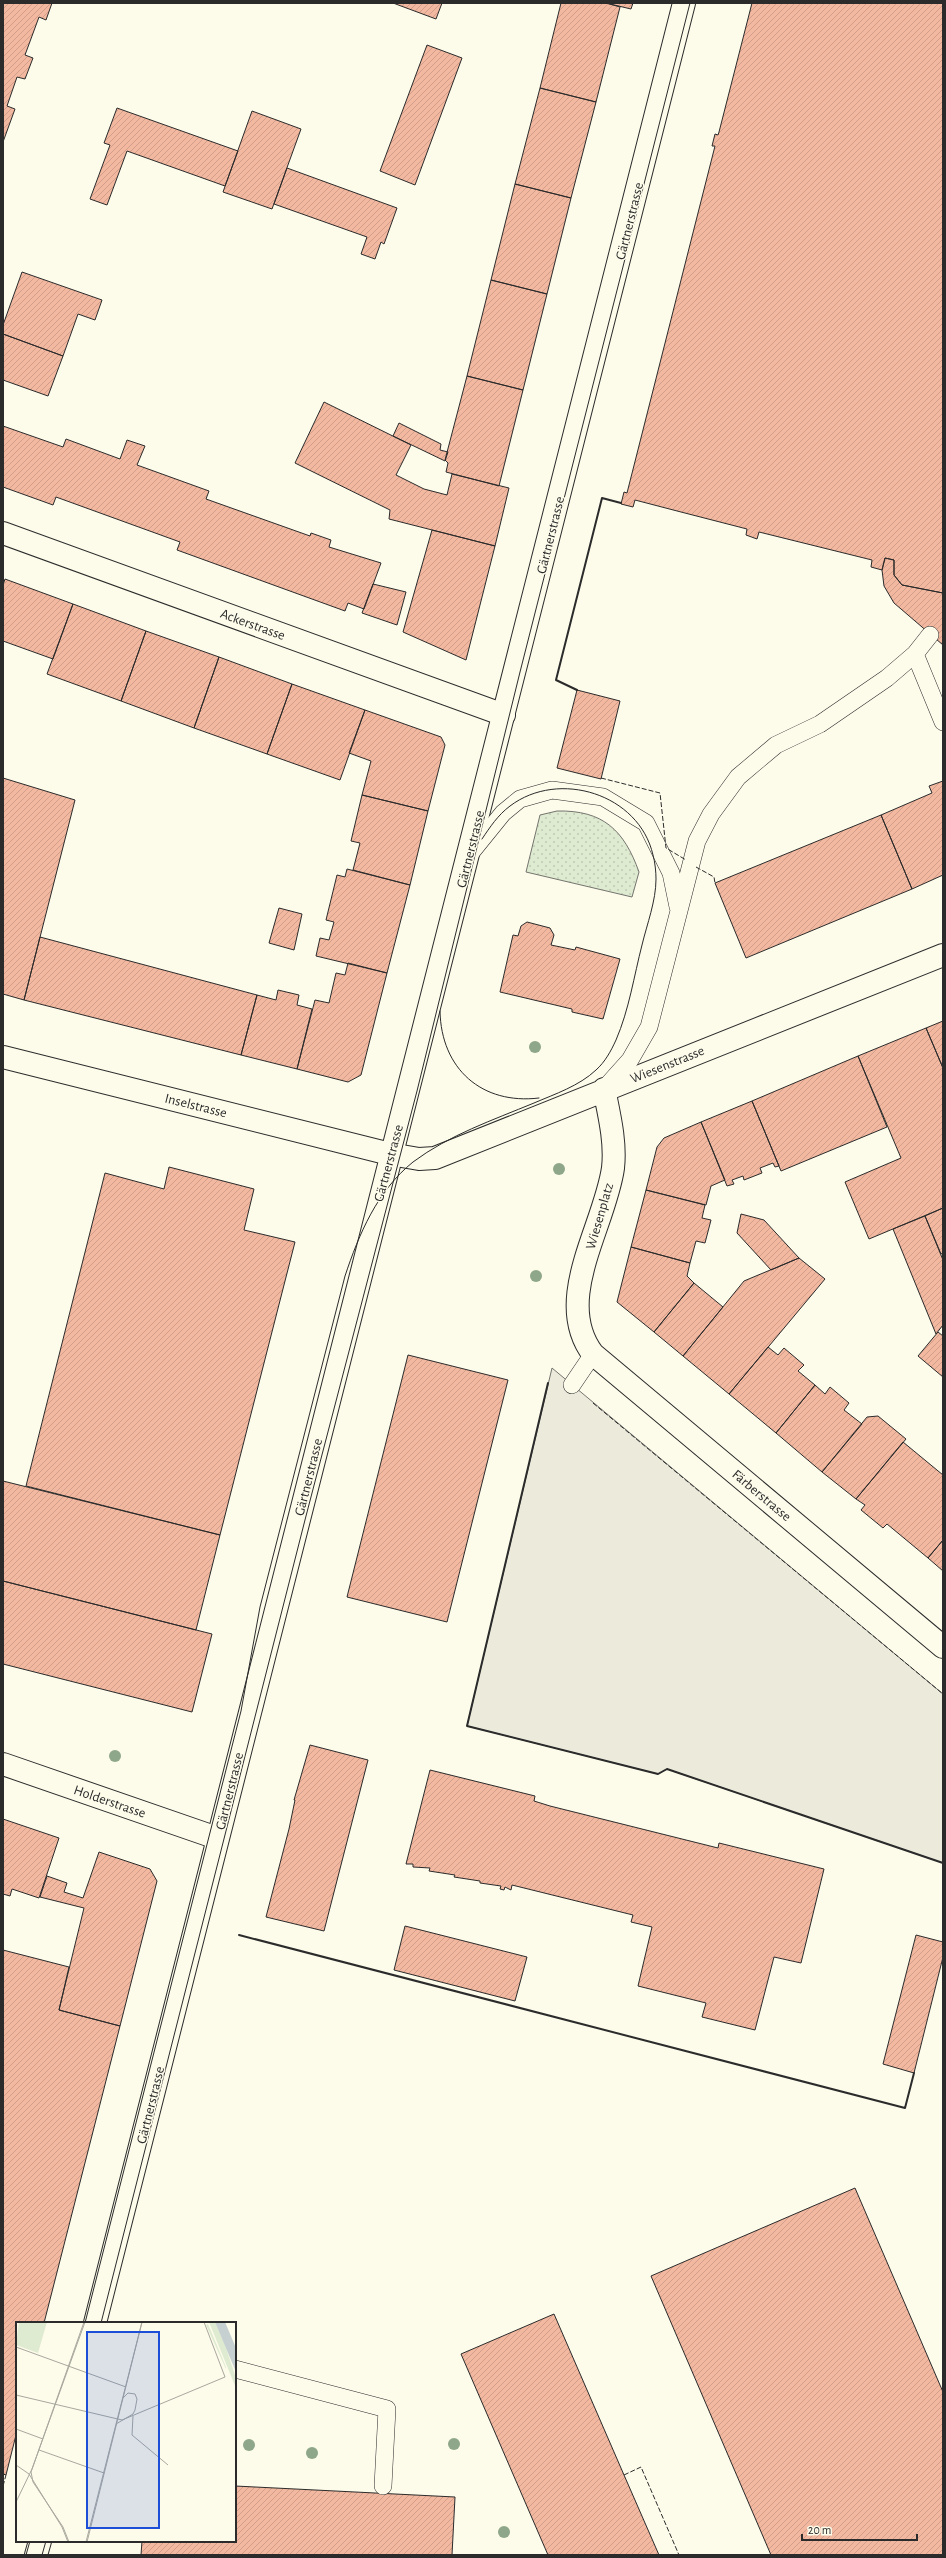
<svg xmlns="http://www.w3.org/2000/svg" width="946" height="2558" viewBox="0 0 946 2558" font-family="'Alegreya Sans',sans-serif">
	<defs>
		<pattern id="grass-dots" width="8" height="8" patternUnits="userSpaceOnUse"><rect width="8" height="8" fill="#deebd1"/><path d="M2 2h.1M6 6h.1" fill="none" stroke="#bfcab4" stroke-width="1.8" stroke-linecap="round"/></pattern>
		<pattern id="building-hatch" width="6" height="6" patternUnits="userSpaceOnUse"><rect width="6" height="6" fill="#f2b8a0"/><path d="M-1 1l2-2M0 6l6-6M5 7l2-2" fill="none" stroke="#d09e8a"/></pattern>
	</defs>
	<rect width="100%" height="100%" fill="#fdfbea"/>
	<path fill="url(#grass-dots)" stroke="#74746e" d="M 557,811 C 603,810 624,830 639,872 L 632,897 L 526,872 L 540,815 Z"/>
	<path fill="#eceadb" stroke="#74746e" d="M 552,1368 L 943,1694 L 943,1863 L 667,1769 L 658,1774 L 467,1726 Z"/>
	<path fill="url(#building-hatch)" stroke="#2b2b2b" d="M 3,3 L 52,3 L 46,20 L 39,17 L 25,55 L 33,58 L 25,79 L 17,77 L 7,106 L 15,109 L 3,142 Z
		M 393,3 L 442,3 L 436,19 Z
		M 561,3 L 606,3 L 620,7 L 596,102 L 540,88 Z
		M 606,3 L 633,3 L 631,9 Z
		M 752,3 L 943,3 L 943,593 L 902,585 L 894,575 L 894,560 L 885,558 L 882,570 L 871,567 L 872,560 L 759,532 L 757,539 L 746,535 L 747,529 L 681,512 L 635,500 L 633,507 L 621,504 L 624,492 L 627,493 L 715,146 L 712,146 L 715,134 L 718,135 L 719,132 Z
		M 427,45 L 462,58 L 415,185 L 380,171 Z
		M 540,88 L 596,102 L 571,198 L 515,184 Z
		M 117,108 L 238,151 L 225,186 L 127,151 L 107,205 L 90,199 L 110,145 L 104,143 Z
		M 252,111 L 301,129 L 272,209 L 223,192 Z
		M 287,168 L 397,208 L 384,244 L 381,242 L 375,259 L 361,254 L 367,237 L 274,204 Z
		M 515,184 L 571,198 L 547,294 L 491,280 Z
		M 22,272 L 102,300 L 95,320 L 78,314 L 63,356 L 3,334 L 3,325 Z
		M 491,280 L 547,294 L 523,390 L 467,376 Z
		M 3,334 L 63,356 L 48,396 L 3,380 Z
		M 467,376 L 523,390 L 499,486 L 446,472 L 448,463 L 445,460 Z
		M 324,402 L 411,445 L 396,475 L 424,489 L 447,495 L 452,474 L 509,488 L 495,546 L 389,519 L 390,510 L 295,463 Z
		M 399,423 L 441,444 L 440,450 L 448,452 L 445,461 L 393,436 Z
		M 3,426 L 63,447 L 66,439 L 120,459 L 127,440 L 145,446 L 137,465 L 209,491 L 206,499 L 310,536 L 311,533 L 331,540 L 329,547 L 381,563 L 364,609 L 348,603 L 345,611 L 177,550 L 180,542 L 56,497 L 53,505 L 3,487 Z
		M 432,530 L 495,546 L 466,660 L 403,632 Z
		M 885,558 L 894,560 L 894,575 L 902,585 L 943,593 L 943,645 L 894,603 L 884,586 L 882,570 Z
		M 5,579 L 73,604 L 53,659 L 3,641 L 3,585 Z
		M 373,584 L 406,592 L 397,625 L 362,613 Z
		M 73,604 L 146,631 L 121,701 L 47,674 Z
		M 146,631 L 219,657 L 194,728 L 121,701 Z
		M 219,657 L 292,684 L 267,754 L 194,728 Z
		M 292,684 L 365,710 L 340,780 L 267,754 Z
		M 577,690 L 620,701 L 601,779 L 557,768 Z
		M 365,710 L 441,737 L 445,745 L 428,811 L 362,795 L 371,761 L 349,753 Z
		M 3,778 L 75,800 L 24,1000 L 3,994 Z
		M 943,781 L 943,875 L 912,889 L 881,815 L 932,793 L 929,786 Z
		M 362,795 L 428,811 L 410,885 L 353,870 L 360,843 L 351,841 Z
		M 881,815 L 912,889 L 746,958 L 715,883 Z
		M 347,869 L 410,885 L 387,973 L 316,956 L 320,938 L 329,940 L 334,922 L 326,920 L 337,875 L 345,877 Z
		M 279,908 L 302,914 L 294,950 L 269,943 Z
		M 527,922 L 550,928 L 554,935 L 551,945 L 575,950 L 576,947 L 620,959 L 603,1019 L 572,1012 L 572,1009 L 500,992 L 513,935 L 518,936 L 521,926 Z
		M 40,937 L 257,995 L 241,1055 L 24,1000 Z
		M 348,963 L 387,973 L 361,1075 L 348,1082 L 297,1069 L 315,1000 L 329,1003 L 336,973 L 345,975 Z
		M 278,990 L 299,995 L 297,1005 L 312,1009 L 297,1069 L 241,1055 L 257,995 L 276,1000 Z
		M 943,1021 L 943,1068 L 926,1028 Z
		M 926,1028 L 943,1068 L 943,1208 L 869,1239 L 845,1182 L 901,1158 L 858,1056 Z
		M 858,1056 L 887,1127 L 781,1171 L 752,1101 Z
		M 752,1101 L 779,1166 L 775,1167 L 773,1163 L 760,1168 L 762,1173 L 744,1180 L 743,1176 L 732,1180 L 734,1184 L 727,1186 L 701,1122 Z
		M 701,1122 L 725,1180 L 711,1186 L 706,1205 L 646,1190 L 657,1147 L 664,1138 Z
		M 169,1167 L 254,1189 L 244,1230 L 295,1242 L 220,1535 L 26,1486 L 105,1173 L 164,1189 Z
		M 646,1190 L 705,1205 L 702,1218 L 711,1220 L 705,1243 L 696,1241 L 690,1263 L 631,1247 Z
		M 943,1208 L 943,1253 L 941,1254 L 925,1216 Z
		M 741,1214 L 764,1220 L 799,1258 L 771,1270 L 737,1233 Z
		M 925,1216 L 943,1260 L 943,1325 L 936,1334 L 893,1229 Z
		M 631,1247 L 690,1263 L 687,1276 L 694,1283 L 654,1332 L 617,1302 Z
		M 799,1258 L 825,1279 L 729,1394 L 683,1356 L 744,1281 Z
		M 694,1283 L 723,1307 L 683,1356 L 654,1332 Z
		M 938,1332 L 943,1336 L 943,1377 L 918,1356 Z
		M 768,1347 L 778,1355 L 784,1348 L 804,1365 L 798,1371 L 815,1385 L 776,1433 L 729,1394 Z
		M 408,1355 L 508,1380 L 447,1622 L 347,1597 Z
		M 815,1385 L 825,1394 L 830,1387 L 849,1403 L 844,1410 L 862,1424 L 822,1472 L 776,1433 Z
		M 878,1416 L 906,1439 L 856,1499 L 822,1472 L 867,1417 Z
		M 903,1442 L 943,1475 L 943,1540 L 928,1558 L 887,1524 L 883,1528 L 861,1510 L 865,1505 L 856,1499 Z
		M 3,1481 L 220,1535 L 196,1630 L 3,1581 Z
		M 943,1540 L 943,1571 L 928,1558 Z
		M 3,1581 L 212,1634 L 192,1712 L 3,1664 Z
		M 310,1745 L 368,1760 L 324,1931 L 266,1917 L 289,1829 L 295,1800 L 294,1800 Z
		M 430,1770 L 535,1796 L 534,1801 L 550,1806 L 718,1848 L 719,1843 L 824,1869 L 801,1963 L 774,1957 L 755,2030 L 702,2017 L 706,2003 L 638,1986 L 652,1927 L 631,1922 L 633,1915 L 512,1885 L 511,1890 L 505,1887 L 504,1890 L 500,1889 L 501,1886 L 480,1883 L 480,1881 L 454,1877 L 455,1875 L 429,1871 L 430,1868 L 413,1867 L 413,1864 L 406,1864 Z
		M 3,1819 L 59,1838 L 39,1898 L 12,1889 L 10,1896 L 3,1894 Z
		M 99,1852 L 150,1869 L 157,1881 L 120,2026 L 59,2010 L 84,1908 L 40,1897 L 47,1876 L 67,1883 L 64,1892 L 83,1898 Z
		M 405,1926 L 527,1957 L 515,2001 L 394,1970 Z
		M 916,1935 L 943,1942 L 943,1957 L 914,2073 L 883,2064 Z
		M 3,1950 L 69,1967 L 59,2010 L 120,2026 L 44,2323 L 17,2323 L 17,2431 L 6,2475 L 3,2474 Z
		M 855,2188 L 943,2392 L 943,2555 L 771,2555 L 651,2276 Z
		M 554,2314 L 624,2475 L 659,2555 L 548,2555 L 461,2354 Z
		M 235,2486 L 455,2497 L 452,2555 L 141,2555 L 142,2541 L 235,2541 Z"/>
	<g fill="none" stroke-linecap="round" stroke-linejoin="round">
		<defs>
			<path id="service" d="M 915,654 L 943,722
				M 469,855 L 503,813 L 520,799 L 552,790 L 603,797 L 646,823 L 671,873 L 678,907
				M 604,1089 L 630,1060 L 649,1027 L 697,841 L 711,814 L 738,777 L 776,745 L 820,724 L 887,678 L 915,654 L 930,635
				M 572,1385 L 593,1354
				M 235,2369 L 387,2409 L 383,2486"/>
			<path id="minor" d="M 3,533 L 504,715
				M 3,1057 L 390,1154 L 419,1159 L 435,1158 L 943,955
				M 604,1089 C 609,1114 616,1142 613,1168 C 605,1226 552,1300 593,1354 L 943,1647
				M 3,1764 L 217,1838"/>
			<path id="tertiary" d="M 95,2323 L 684,3
				M 36,2555 L 40,2541"/>
		</defs>
		<use href="#service" stroke="#2b2b2b" stroke-width="18"/>
		<use href="#minor" stroke="#2b2b2b" stroke-width="24"/>
		<use href="#tertiary" stroke="#2b2b2b" stroke-width="24"/>
		<use href="#service" stroke="#fdfbea" stroke-width="17"/>
		<use href="#minor" stroke="#fdfbea" stroke-width="22"/>
		<use href="#tertiary" stroke="#fdfbea" stroke-width="22"/>
		<path stroke="#2b2b2b" stroke-width="1" d="M 440,1011 C 441,1069 482,1105 539,1098
			M 85,2323 L 241,1711 L 260,1607 L 345,1276 C 359,1234 377,1191 413,1162 C 449,1135 493,1120 534,1103 C 555,1094 579,1086 596,1070 C 605,1062 611,1051 616,1040 C 629,1010 634,976 642,945 C 647,924 656,901 656,879 C 656,872 655,862 653,855 C 639,794 559,769 510,806 C 498,815 490,827 482,839
			M 101,2323 L 306,1516 L 417,1091 L 520,672 L 690,3
			M 26,2555 L 30,2541
			M 42,2555 L 46,2541"/>
		<path stroke="#2b2b2b" stroke-width="1" stroke-dasharray="5 2" stroke-linecap="butt" d="M 601,778 L 660,793 L 666,848 L 686,860
			M 696,867 L 714,877 L 715,883
			M 593,1403 L 943,1694
			M 624,2475 L 641,2467 L 679,2555
			M 3,2486 L 6,2475"/>
		<path stroke="#2b2b2b" stroke-width="2" d="M 577,690 L 556,680 L 602,498 L 621,503
			M 548,1383 L 467,1726 L 658,1774 L 667,1769 L 943,1863
			M 239,1935 L 905,2108 L 914,2073"/>
	</g>
	<g fill="#8ea78a">
		<circle cx="535" cy="1047" r="6"/>
		<circle cx="559" cy="1169" r="6"/>
		<circle cx="536" cy="1276" r="6"/>
		<circle cx="115" cy="1756" r="6"/>
		<circle cx="454" cy="2444" r="6"/>
		<circle cx="249" cy="2445" r="6"/>
		<circle cx="312" cy="2453" r="6"/>
		<circle cx="504" cy="2532" r="6"/>
	</g>
	<g text-anchor="middle" stroke-width="3" stroke-linejoin="round" paint-order="stroke">
		<g font-size="14" fill="#2b2b2b" stroke="#fdfbea">
			<text transform="translate(629 221) rotate(-76)" y="5">Gärtnerstrasse</text>
			<text transform="translate(550 535) rotate(-76)" y="5">Gärtnerstrasse</text>
			<text transform="translate(253 624) rotate(20)" y="5">Ackerstrasse</text>
			<text transform="translate(470 849) rotate(-76)" y="5">Gärtnerstrasse</text>
			<text transform="translate(667 1064) rotate(-22)" y="5">Wiesenstrasse</text>
			<text transform="translate(196 1105) rotate(14)" y="5">Inselstrasse</text>
			<text transform="translate(388 1163) rotate(-75)" y="5">Gärtnerstrasse</text>
			<text transform="translate(599 1216) rotate(-74)" y="5">Wiesenplatz</text>
			<text transform="translate(308 1477) rotate(-76)" y="5">Gärtnerstrasse</text>
			<text transform="translate(762 1495) rotate(40)" y="5">Färberstrasse</text>
			<text transform="translate(229 1791) rotate(-76)" y="5">Gärtnerstrasse</text>
			<text transform="translate(110 1801) rotate(19)" y="5">Holderstrasse</text>
			<text transform="translate(150 2105) rotate(-76)" y="5">Gärtnerstrasse</text>
		</g>
	</g>
	<g transform="translate(16 2322)">
		<rect width="220" height="220" fill="#fdfbea"/>
		<path d="M 192,2 L 210,45 L 210,47 L 190,3 Z" fill="#deebd1"/>
		<path d="M 193,0 L 199,0 L 209,23 L 220,56 L 220,66 Z" fill="#deebd1"/>
		<path d="M 3,0 L 31,0 L 22,31 L 0,23 Z" fill="#deebd1"/>
		<path d="M 199,0 L 209,0 L 220,26 L 220,50 Z" fill="#c7d0d0"/>
		<path fill="none" stroke="#a9a89e" stroke-width="1" d="M 0,25 L 110,65M 0,73 L 106,98 L 209,55 L 188,0M 117,94 L 116,113 L 152,143M 100,102 L 117,92 L 119,88 L 121,77 L 119,72 L 112,71 L 107,76M 0,107 L 27,117M 23,128 L 88,151M 0,143 L 13,152 L 46,205 L 52,220M 0,180 L 16,147 L 69,0M 53,220 L 47,205 L 17,160 L 15,150 L 68,0M 70,220 L 126,0M 71,220 L 126,0"/>
		<path fill="#1d4ed8" fill-opacity="0.15" stroke="#1d4ed8" stroke-width="2" d="M 71,10 L 143,10 L 143,206 L 71,206 Z"/>
		<rect width="220" height="220" fill="none" stroke="#2b2b2b" stroke-width="2"/>
	</g>
	<rect width="946" height="2558" fill="none" stroke="#2b2b2b" stroke-width="8"/>
	<path d="M802 2534v6h115v-6" fill="none" stroke="#2b2b2b" stroke-width="2"/>
	<text x="808" y="2534" font-size="12" fill="#2b2b2b" stroke="#fdfbea" stroke-width="3" paint-order="stroke">20 m</text>
</svg>
